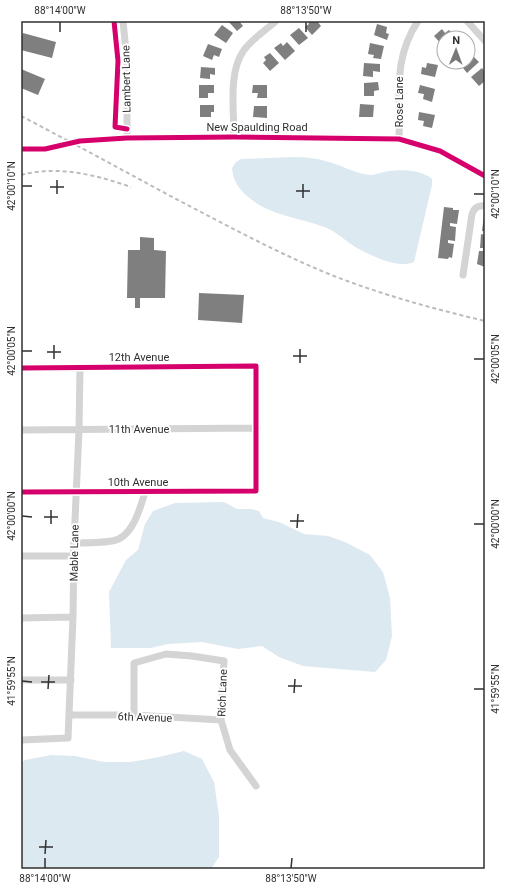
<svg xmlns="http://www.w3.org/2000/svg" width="506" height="890" viewBox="0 0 506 890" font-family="Roboto,sans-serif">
	<rect width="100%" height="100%" fill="#fff"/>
	<path fill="#dce9f0" d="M 295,157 C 305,157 315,158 325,161 C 340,164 357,175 372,175 C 378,174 385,171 390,171 C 403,169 422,170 432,179 L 432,185 L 414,262 C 397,269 373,256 357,248 C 347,242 339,234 329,229 C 304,218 274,217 252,200 C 240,191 233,182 232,168 L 236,162 L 241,159 Z
		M 224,502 L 237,509 L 251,509 L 259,511 L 263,518 L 279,522 L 304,534 L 328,536 L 345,542 L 370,555 L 383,572 L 390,598 L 392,636 L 386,660 L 375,672 L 303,666 L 279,657 L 262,646 L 238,649 L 202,642 L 168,644 L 151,648 L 111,648 L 109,592 L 126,560 L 138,550 L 145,524 L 153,511 L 175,503 Z
		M 184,751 L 202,759 L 214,782 L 219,816 L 219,857 L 211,869 L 21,869 L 21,763 L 25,760 L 51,755 L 75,756 L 104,762 L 131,762 L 159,757 Z"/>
	<path fill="#7f7f7f" d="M 228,21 L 239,21 L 243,26 L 237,31 Z
		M 307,21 L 317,21 L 321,26 L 312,35 L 305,27 L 309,24 Z
		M 377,24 L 387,27 L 386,33 L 389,34 L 387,40 L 374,35 Z
		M 222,25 L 233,33 L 226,43 L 214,35 Z
		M 299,28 L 308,38 L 299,45 L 290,35 Z
		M 442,29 L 445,33 L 449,30 L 454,35 L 451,38 L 444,38 L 444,44 L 443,46 L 434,36 Z
		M 23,33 L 56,42 L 52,58 L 21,50 L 21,40 Z
		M 287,42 L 295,51 L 285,60 L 274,48 L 281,43 L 283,46 Z
		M 370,43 L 384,46 L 381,59 L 373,58 L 374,55 L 368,54 Z
		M 208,44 L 222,49 L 219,57 L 214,55 L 212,60 L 203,56 Z
		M 270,53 L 279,63 L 270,71 L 263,63 L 266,60 L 264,57 Z
		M 474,57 L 479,62 L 467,73 L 459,63 L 460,62 L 468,62 L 468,59 L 469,61 Z
		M 364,63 L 380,64 L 380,72 L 373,71 L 373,77 L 363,76 Z
		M 427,63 L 438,65 L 435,77 L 421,74 L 422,67 L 426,68 Z
		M 201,67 L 215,68 L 215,75 L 210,74 L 210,79 L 200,78 Z
		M 482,68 L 485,72 L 485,81 L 479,86 L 471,77 Z
		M 21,69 L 45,79 L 38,95 L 21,88 Z
		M 378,82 L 379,90 L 374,91 L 374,96 L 364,96 L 364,83 Z
		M 199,85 L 214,85 L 214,93 L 208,93 L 208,98 L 199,98 Z
		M 253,85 L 267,85 L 267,98 L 257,98 L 258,93 L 252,93 Z
		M 420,85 L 435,89 L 432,102 L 423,99 L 424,94 L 418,93 Z
		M 360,104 L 374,105 L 373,117 L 359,117 Z
		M 200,105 L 214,105 L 214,112 L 211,112 L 211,117 L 200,117 Z
		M 254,106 L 267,106 L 267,118 L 253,117 Z
		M 419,112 L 435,115 L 432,128 L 423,126 L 424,121 L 418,120 Z
		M 444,207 L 453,208 L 453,210 L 459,210 L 457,224 L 450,223 L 450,226 L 456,227 L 455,241 L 448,240 L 448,243 L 454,244 L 452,258 L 449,257 L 448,259 L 438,258 Z
		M 484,215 L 485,215 L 485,231 L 482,231 Z
		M 481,234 L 485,235 L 485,267 L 477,264 L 479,251 L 483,251 L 483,248 L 480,248 Z
		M 140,237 L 154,238 L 154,250 L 166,251 L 165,298 L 140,298 L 140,308 L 135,308 L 135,298 L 127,298 L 128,250 L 140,250 Z
		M 199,293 L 244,295 L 242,323 L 198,320 Z"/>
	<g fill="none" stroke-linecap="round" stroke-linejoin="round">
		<path stroke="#d4d4d4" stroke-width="7" d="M 123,21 L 127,62 L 127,138
			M 467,21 L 485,41
			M 234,137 C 234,110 228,72 244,50 C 253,38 266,30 276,21
			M 399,139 C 401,96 392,60 418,21
			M 21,149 L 45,149 L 80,141 L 127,138 L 234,137 L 399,139 L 440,151 L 485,176
			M 463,275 L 472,214 C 474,208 478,205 485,206
			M 21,368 L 256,366 L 256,491 L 21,492
			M 21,430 L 257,428
			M 74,543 C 86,543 100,543 112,541 C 133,538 140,508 145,492
			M 21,556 L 75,556
			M 21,618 L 73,617
			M 21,680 L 71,680
			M 69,715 L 134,715 L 221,720
			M 134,715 L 134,663 L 166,654 L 192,656 L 224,661 L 221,720 L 230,750 L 256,786
			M 21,740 L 68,738 L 73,617 L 74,543 L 79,430 L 80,368"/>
		<path stroke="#bcbcbc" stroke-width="2" stroke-dasharray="4 3" stroke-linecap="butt" d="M 21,116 C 73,143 124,171 176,199 C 228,226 279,254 334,276 C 383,295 434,309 485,321
			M 21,175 C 58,165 96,175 131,187"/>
		<defs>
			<path id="cycleway" d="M 114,21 L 118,61 L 115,127 L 127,129
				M 21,149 L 45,149 L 80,141 L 127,138 L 234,137 L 399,139 L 440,151 L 485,176
				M 21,368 L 256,366 L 256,491 L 21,492"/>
		</defs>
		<use href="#cycleway" stroke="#fff" stroke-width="8"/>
		<use href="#cycleway" stroke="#d6006c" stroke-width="5"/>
	</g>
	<path fill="none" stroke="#303030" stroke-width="1.5" d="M 60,32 L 60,22M 306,32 L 306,22M 22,186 L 32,186M 50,187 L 64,187M 296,191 L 310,191M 57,194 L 57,180M 474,194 L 484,194M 303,198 L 303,184M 22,351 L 32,351M 47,352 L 61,352M 293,356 L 307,356M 54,359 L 54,345M 474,359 L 484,359M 300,363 L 300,349M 22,516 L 32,517M 44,517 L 58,517M 290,521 L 304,521M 51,524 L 51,510M 474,524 L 484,524M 297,528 L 298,514M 22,681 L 32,682M 41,682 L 55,682M 288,686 L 302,686M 48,689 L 49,675M 474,689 L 484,689M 294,693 L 295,679M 39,847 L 53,847M 45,854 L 46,840M 45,868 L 45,858M 291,868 L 292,858"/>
	<g text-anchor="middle" stroke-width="4" stroke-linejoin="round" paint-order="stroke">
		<g font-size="11" fill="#303030" stroke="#fff">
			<text transform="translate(126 79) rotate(-91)" y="4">Lambert Lane</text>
			<text transform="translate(399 102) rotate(-90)" y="4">Rose Lane</text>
			<text x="257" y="131">New Spaulding Road</text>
			<text x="139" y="361">12th Avenue</text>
			<text x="139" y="433">11th Avenue</text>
			<text x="138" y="486">10th Avenue</text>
			<text transform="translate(74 553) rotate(-89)" y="4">Mable Lane</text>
			<text transform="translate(222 693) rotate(-88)" y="4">Rich Lane</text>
			<text transform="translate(145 717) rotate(2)" y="4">6th Avenue</text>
		</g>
	</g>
	<rect width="506" height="890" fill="none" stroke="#ffffff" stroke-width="44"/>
	<g transform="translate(456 50) rotate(1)"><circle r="19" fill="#ffffff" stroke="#acacac"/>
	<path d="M0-3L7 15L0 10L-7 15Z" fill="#787878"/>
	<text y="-6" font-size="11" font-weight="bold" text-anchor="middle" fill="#303030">N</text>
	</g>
	<rect x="22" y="22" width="462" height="846" fill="none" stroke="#303030" stroke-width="1.5"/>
	<g font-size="10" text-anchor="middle" fill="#303030">
		<text x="60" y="14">88°14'00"W</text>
		<text x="306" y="14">88°13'50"W</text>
		<text transform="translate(11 186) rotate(-90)" y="4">42°00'10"N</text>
		<text transform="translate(495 194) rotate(-90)" y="4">42°00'10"N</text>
		<text transform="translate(11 351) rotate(-90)" y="4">42°00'05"N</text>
		<text transform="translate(495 359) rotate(-90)" y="4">42°00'05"N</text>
		<text transform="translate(11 516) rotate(-90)" y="4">42°00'00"N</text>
		<text transform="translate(495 524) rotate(-90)" y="4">42°00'00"N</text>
		<text transform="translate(11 681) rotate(-90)" y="4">41°59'55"N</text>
		<text transform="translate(495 689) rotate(-90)" y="4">41°59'55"N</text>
		<text x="45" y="882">88°14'00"W</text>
		<text x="291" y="882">88°13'50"W</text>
	</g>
</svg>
